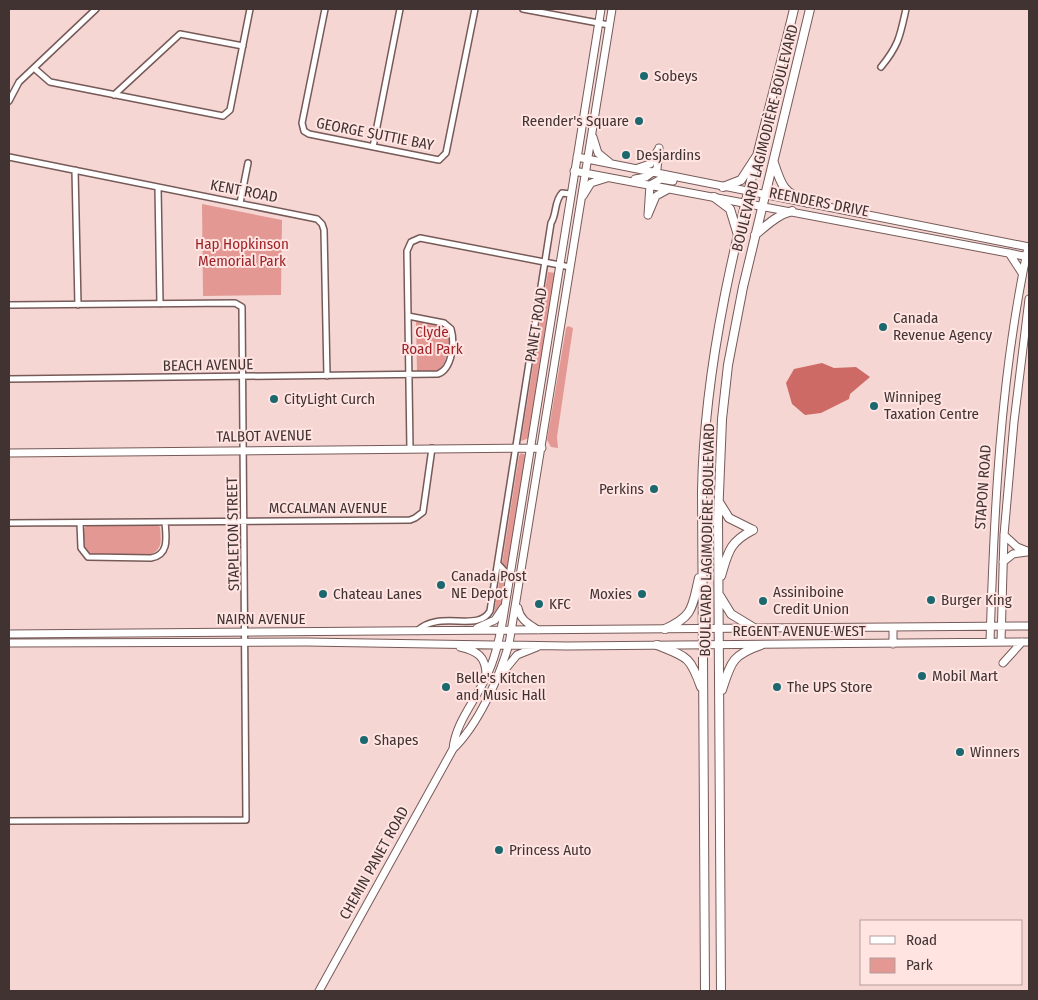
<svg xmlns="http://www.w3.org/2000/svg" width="1038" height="1000" viewBox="0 0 1038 1000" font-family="'Fira Sans Condensed',sans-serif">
	<rect width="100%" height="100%" fill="#f6d6d3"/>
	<path fill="#e39893" d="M 202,204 L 282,220 L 281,295 L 203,296 Z
		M 548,272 L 556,273 L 529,438 L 521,441 Z
		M 416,321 C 424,322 440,322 446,329 C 454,336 446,366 438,371 L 417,372 Z
		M 568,326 L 573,328 L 557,437 L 558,448 L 551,447 L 547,440 L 566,328 Z
		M 521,453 L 526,455 L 508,571 L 502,563 L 519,456 Z
		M 157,525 L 160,527 C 161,539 163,549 151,554 L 93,555 C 82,550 78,536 86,526 Z
		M 501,571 L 507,580 L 503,603 L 493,619 Z"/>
	<path fill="#cd6a65" d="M 822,363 L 834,368 L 856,367 L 870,377 L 850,394 L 849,399 L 821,413 L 805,415 L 792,404 L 786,383 L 794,369 Z"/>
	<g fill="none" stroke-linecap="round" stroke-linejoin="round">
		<defs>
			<path id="street" d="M 325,9 L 302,123 L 304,131 L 309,134 L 439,160 L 446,153 L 475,9
				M 523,9 L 609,25
				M 881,67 C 899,45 900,36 906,9
				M 34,68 L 50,82 L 223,116 L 230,110 L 250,9
				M 114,95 L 180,34 L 243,46
				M 9,101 L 19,82 L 96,9
				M 373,147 L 400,9
				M 9,157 L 317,219 L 322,224 L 324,230 L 327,376
				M 75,170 L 78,305
				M 158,187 L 160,304
				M 240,203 L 248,163
				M 9,305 L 235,303 L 242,307 L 246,820 L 9,821
				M 9,379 L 438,374 C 452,369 455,343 451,329 L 444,323 L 408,316
				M 410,449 L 407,251 L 411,242 L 420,238 L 570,267
				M 9,523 L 410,520 L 415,518 L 423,512 L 432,448
				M 80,523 L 81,548 L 88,557 L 151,558 C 170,555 166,536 165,522
				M 498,564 L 510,577
				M 417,631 C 439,609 478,633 490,611 L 551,223 C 557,214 554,201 562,193 L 570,194"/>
			<path id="secondary" d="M 593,137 L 598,153 L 609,162
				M 577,157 L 1029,247
				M 638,168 L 650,164 L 658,150
				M 574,171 L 1029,257
				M 635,179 L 646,177 L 657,169 L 659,148
				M 583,196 L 591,183 L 607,178
				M 648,215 L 650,185 L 661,179 L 673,181
				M 648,215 L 656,196 L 667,190
				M 1009,253 L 1022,273
				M 9,453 L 542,448
				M 1004,535 L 1017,547 L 1027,551
				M 1003,562 L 1013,554 L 1027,552
				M 518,608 C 520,620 529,624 538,630
				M 477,628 L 495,620 L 503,608
				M 893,628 L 893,644
				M 9,634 L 1029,626
				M 990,642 C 994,512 1000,381 1027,252
				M 1001,642 L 1004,535 L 1014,422 L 1029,299
				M 9,643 L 306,642 L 567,646 L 1029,642
				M 460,647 C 477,651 486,656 486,675
				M 1003,663 L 1022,642
				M 503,672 L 517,655 L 537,647
				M 453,749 C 455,724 475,701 485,679 C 495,660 499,640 503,619 L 601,9
				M 319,991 L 453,749 C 478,725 499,678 509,644 L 612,9"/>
			<path id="primary" d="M 774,163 C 782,188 784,192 808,203
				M 723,187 L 741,180 L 756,157
				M 714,197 L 730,209 L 738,235
				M 755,235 C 767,225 777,215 792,211
				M 719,502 L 729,518 L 753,530
				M 721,576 C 728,553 729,542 753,530
				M 720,596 L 731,614 L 754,628
				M 665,629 C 694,616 692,607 699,578
				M 657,645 C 687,657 690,656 701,687
				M 722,690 C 731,662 732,655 761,645
				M 705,991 L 702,491 C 705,326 756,168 794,9
				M 721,991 L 718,518 L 722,419 L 728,365 L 743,287 L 810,9"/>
		</defs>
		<use href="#street" stroke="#765a58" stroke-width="8"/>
		<use href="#secondary" stroke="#765a58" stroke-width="9"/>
		<use href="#primary" stroke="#765a58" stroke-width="10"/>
		<use href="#street" stroke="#fff" stroke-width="5"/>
		<use href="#secondary" stroke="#fff" stroke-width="7"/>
		<use href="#primary" stroke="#fff" stroke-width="8"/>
	</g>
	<g fill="#1b686f" stroke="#ffe4e2" stroke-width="2">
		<circle cx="644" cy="76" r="5"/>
		<circle cx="639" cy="121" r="5"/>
		<circle cx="626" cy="155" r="5"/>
		<circle cx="883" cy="327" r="5"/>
		<circle cx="274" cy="399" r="5"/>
		<circle cx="874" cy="406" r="5"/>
		<circle cx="654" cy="489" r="5"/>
		<circle cx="441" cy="585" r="5"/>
		<circle cx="323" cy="594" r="5"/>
		<circle cx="642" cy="594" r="5"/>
		<circle cx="931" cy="600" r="5"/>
		<circle cx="763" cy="601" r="5"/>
		<circle cx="539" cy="604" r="5"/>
		<circle cx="922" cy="676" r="5"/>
		<circle cx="446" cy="687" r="5"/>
		<circle cx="777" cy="687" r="5"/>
		<circle cx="364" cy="740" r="5"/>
		<circle cx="960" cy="752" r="5"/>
		<circle cx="499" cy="850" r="5"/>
	</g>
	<g text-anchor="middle" stroke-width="4" stroke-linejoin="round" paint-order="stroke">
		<g font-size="15" fill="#403332" stroke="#ffe4e2" text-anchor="start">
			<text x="654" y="81">Sobeys</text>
			<text x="629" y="126" text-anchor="end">Reender's Square</text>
			<text x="636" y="160">Desjardins</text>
			<text x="893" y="323">Canada<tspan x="893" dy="17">Revenue Agency</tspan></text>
			<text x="884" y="402">Winnipeg<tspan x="884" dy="17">Taxation Centre</tspan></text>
			<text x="284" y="404">CityLight Curch</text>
			<text x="644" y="494" text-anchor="end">Perkins</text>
			<text x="451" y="581">Canada Post<tspan x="451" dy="17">NE Depot</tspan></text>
			<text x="773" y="597">Assiniboine<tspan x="773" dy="17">Credit Union</tspan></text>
			<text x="333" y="599">Chateau Lanes</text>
			<text x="632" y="599" text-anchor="end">Moxies</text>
			<text x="941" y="605">Burger King</text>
			<text x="549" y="609">KFC</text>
			<text x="932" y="681">Mobil Mart</text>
			<text x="456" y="683">Belle's Kitchen<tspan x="456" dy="17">and Music Hall</tspan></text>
			<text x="787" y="692">The UPS Store</text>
			<text x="374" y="745">Shapes</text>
			<text x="970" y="757">Winners</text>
			<text x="509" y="855">Princess Auto</text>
		</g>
		<g font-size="15" fill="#403332" stroke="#ffe4e2">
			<text transform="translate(375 134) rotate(11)" y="5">GEORGE SUTTIE BAY</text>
			<text transform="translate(765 138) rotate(-76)" y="5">BOULEVARD LAGIMODIÈRE BOULEVARD</text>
			<text transform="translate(244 191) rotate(11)" y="5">KENT ROAD</text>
			<text transform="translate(819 202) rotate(11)" y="5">REENDERS DRIVE</text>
			<text transform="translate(536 325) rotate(-81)" y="5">PANET ROAD</text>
			<text transform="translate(208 365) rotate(-1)" y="5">BEACH AVENUE</text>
			<text transform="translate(264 436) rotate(-1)" y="5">TALBOT AVENUE</text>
			<text transform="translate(983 487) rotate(-86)" y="5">STAPON ROAD</text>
			<text x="328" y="513">MCCALMAN AVENUE</text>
			<text transform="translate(233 534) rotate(-91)" y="5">STAPLETON STREET</text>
			<text transform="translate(707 540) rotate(-89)" y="5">BOULEVARD LAGIMODIÈRE BOULEVARD</text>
			<text x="261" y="624">NAIRN AVENUE</text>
			<text x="799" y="636">REGENT AVENUE WEST</text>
			<text transform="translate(374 863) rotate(-61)" y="5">CHEMIN PANET ROAD</text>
		</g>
		<g font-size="15" fill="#9d2328" stroke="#ffe4e2">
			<text x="242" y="249">Hap Hopkinson<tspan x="242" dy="17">Memorial Park</tspan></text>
			<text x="432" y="337">Clyde<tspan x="432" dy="17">Road Park</tspan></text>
		</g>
	</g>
	<rect width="1038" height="1000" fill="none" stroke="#403332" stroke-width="20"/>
	<rect x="860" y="920" width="162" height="65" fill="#ffe4e2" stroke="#b39d9c"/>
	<rect x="870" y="936" width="25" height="8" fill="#ffffff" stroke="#b39d9c"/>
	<text x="906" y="945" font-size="15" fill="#403332">Road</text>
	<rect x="870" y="958" width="25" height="15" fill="#e39893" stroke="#b39d9c"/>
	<text x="906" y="970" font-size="15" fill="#403332">Park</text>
</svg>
